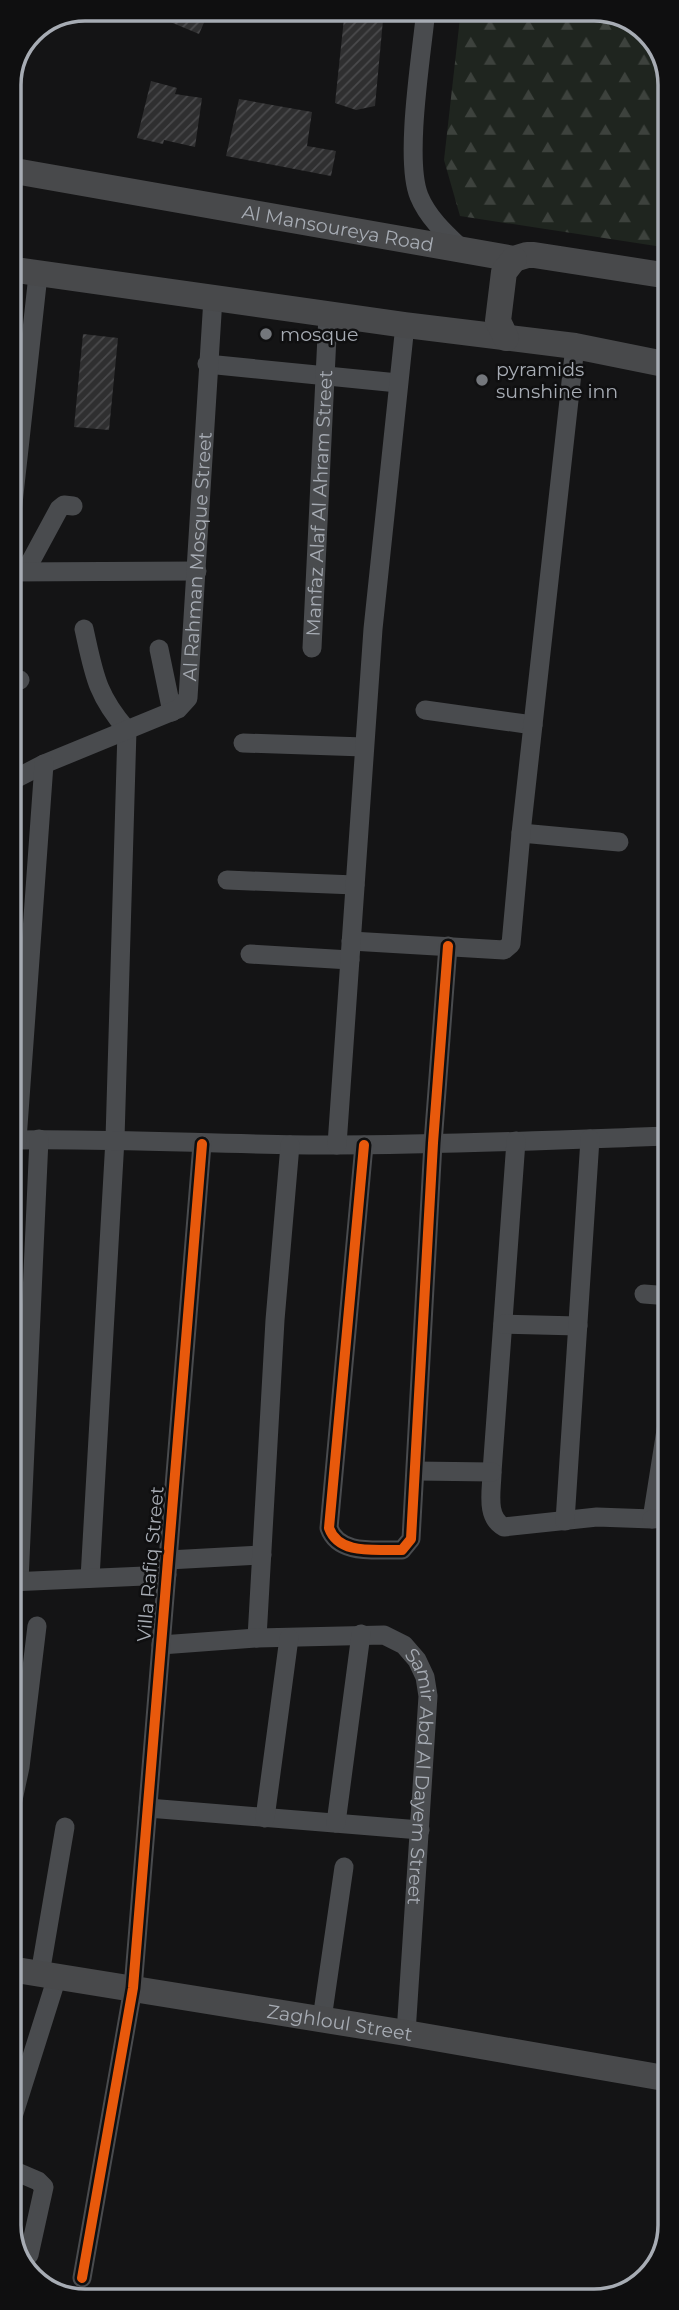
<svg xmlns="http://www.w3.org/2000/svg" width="679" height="2310" viewBox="0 0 679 2310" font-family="Montserrat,sans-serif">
	<defs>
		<pattern id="forest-firs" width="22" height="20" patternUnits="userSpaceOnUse" patternTransform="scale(1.75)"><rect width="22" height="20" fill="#1f251f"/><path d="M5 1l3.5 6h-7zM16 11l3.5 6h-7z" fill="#3d423d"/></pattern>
		<pattern id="building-hatch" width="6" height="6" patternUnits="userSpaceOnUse" patternTransform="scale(1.75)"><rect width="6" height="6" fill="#2f2f30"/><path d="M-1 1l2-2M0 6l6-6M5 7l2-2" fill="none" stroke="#4a4a4c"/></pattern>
	</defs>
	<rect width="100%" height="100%" fill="#141415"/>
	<path fill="url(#forest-firs)" d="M 461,9 L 604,9 L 645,28 L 669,69 L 669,248 L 460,216 L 444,160 Z"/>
	<path fill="url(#building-hatch)" d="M 173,9 L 210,9 L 199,34 L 168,21 Z
		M 345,9 L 384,9 L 375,106 L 356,110 L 335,103 Z
		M 151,81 L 177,88 L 175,94 L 202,98 L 195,147 L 164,140 L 163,144 L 137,138 Z
		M 239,99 L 312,112 L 307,146 L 336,151 L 331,176 L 226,156 Z
		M 83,334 L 118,338 L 109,430 L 74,427 Z"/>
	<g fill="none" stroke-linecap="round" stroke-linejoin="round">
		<g stroke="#494b4e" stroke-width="19">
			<path d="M 426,9 C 422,52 404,159 419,196 C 428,218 446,234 463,250"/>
			<path d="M 207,364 L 398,383"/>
			<path d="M 9,540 L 38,275"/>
			<path d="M 26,570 L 59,509 L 64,505 L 73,506"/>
			<path d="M 9,572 L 197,571"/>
			<path d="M 84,629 C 94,674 96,694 127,730 L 115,1139 L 90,1578"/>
			<path id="s1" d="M 312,648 L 328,315"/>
			<path d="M 159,649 L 172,712"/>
			<path d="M 9,679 L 20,680"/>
			<path d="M 425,710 L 533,725"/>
			<path d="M 243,743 L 364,747"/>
			<path id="s2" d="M 9,782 L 44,764 L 178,709 L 188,698 L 213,298"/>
			<path d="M 521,833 L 619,842"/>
			<path d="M 227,880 L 355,885"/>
			<path d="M 351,941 L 504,950 L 511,944 L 521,833 L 575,346"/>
			<path d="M 250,954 L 350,960"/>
			<path d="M 10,1140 C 118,1138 226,1145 334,1145 C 446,1145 558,1140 669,1136"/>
			<path d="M 17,1140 L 44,764"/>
			<path d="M 516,1141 L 492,1472 C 492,1490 485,1517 504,1527 L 597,1517 L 652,1519 L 670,1405"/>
			<path d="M 337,1145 L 373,629 L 405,325"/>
			<path d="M 364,1145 L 329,1528 C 339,1556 377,1549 402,1550 L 411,1539 L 433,1143 L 448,946"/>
			<path d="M 644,1294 L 670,1296"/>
			<path d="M 503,1324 L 578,1326"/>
			<path d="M 416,1471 L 492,1472"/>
			<path d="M 652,1519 L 670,1518"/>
			<path d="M 565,1521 L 590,1139"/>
			<path d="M 168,1560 L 262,1555"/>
			<path d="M 19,1581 L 39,1139"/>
			<path d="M 10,1582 L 167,1575"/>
			<path d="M 257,1638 L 275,1320 L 290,1145"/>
			<path id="s3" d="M 161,1645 L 257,1638 L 384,1635 L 404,1645 L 417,1660 L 425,1677 L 428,1696 L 406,2033"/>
			<path d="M 148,1808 L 420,1830"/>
			<path d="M 10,1814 L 20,1767 L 37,1626"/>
			<path d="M 265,1818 L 289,1638"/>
			<path d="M 336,1823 L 361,1634"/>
			<path d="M 40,1974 L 65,1827"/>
			<path d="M 322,2019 L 344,1867"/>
			<path d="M 10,2126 L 57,1977"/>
			<path d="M 10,2169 L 38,2181 L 44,2187 L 29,2255"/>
			<path d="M 82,2278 L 133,1988 L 202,1144"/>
		</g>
		<g stroke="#48494b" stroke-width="26">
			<path id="s4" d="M 9,170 L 514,259 L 527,255 L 534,255 L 669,276"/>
			<path d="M 9,269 L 405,325 L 575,346 L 669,365"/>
			<path d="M 506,338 L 498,321 L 504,272 L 514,259"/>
			<path id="s5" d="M 10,1969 L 406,2033 L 670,2079"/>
		</g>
		<defs>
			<path id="cycleway" d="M 364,1145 L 329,1528 C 339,1556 377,1549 402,1550 L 411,1539 L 433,1143 L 448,946
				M 82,2278 L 133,1988 L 202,1144"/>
		</defs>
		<use href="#cycleway" stroke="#0f0f10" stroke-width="15"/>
		<use href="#cycleway" stroke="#e8590c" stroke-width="10"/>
	</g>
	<g fill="#74777c" stroke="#0f0f10" stroke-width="2.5">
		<circle cx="266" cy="334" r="7"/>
		<circle cx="482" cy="380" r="7"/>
	</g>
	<g text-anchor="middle" stroke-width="5" stroke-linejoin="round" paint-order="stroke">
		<g font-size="19" fill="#a7acb4" stroke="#0f0f10">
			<text dy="7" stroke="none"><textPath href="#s4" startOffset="334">Al Mansoureya Road</textPath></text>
			<text dy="7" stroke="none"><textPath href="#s1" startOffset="145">Manfaz Alaf Al Ahram Street</textPath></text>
			<text dy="7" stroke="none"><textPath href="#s2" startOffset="341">Al Rahman Mosque Street</textPath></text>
			<text transform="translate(150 1564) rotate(-85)" y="7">Villa Rafiq Street</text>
			<text dy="7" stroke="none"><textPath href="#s3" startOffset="383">Samir Abd Al Dayem Street</textPath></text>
			<text dy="7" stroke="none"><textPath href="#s5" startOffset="334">Zaghloul Street</textPath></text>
		</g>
		<g font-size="19" fill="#a7acb4" stroke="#0f0f10" text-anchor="start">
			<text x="280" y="341">mosque</text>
			<text x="496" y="376">pyramids<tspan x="496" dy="22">sunshine inn</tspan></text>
		</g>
	</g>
	<path d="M0 0H679V2310H0ZM85 21H594A64 64 0 0 1 658 85V2225A64 64 0 0 1 594 2289H85A64 64 0 0 1 21 2225V85A64 64 0 0 1 85 21Z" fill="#0f0f10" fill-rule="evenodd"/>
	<path fill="none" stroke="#a7acb4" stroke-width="3.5" d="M85 21H594A64 64 0 0 1 658 85V2225A64 64 0 0 1 594 2289H85A64 64 0 0 1 21 2225V85A64 64 0 0 1 85 21Z"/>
</svg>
